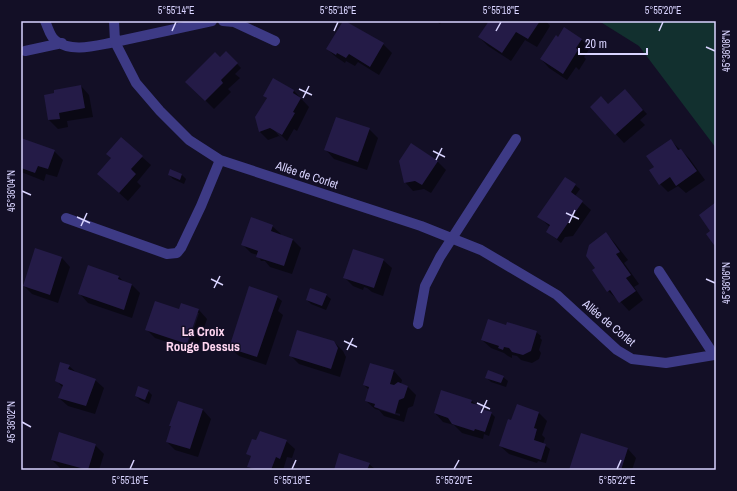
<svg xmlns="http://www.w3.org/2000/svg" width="737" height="491" viewBox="0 0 737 491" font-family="'Archivo Narrow',sans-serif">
	<rect width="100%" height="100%" fill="#130f26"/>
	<path fill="#12302f" d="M 599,21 L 716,21 L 716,148 L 639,46 Z"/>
	<path fill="#0007" fill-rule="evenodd" d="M 344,21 L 383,44 L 392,53 L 379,75 L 358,62 L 355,66 L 346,61 L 345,63 L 336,57 L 327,49 Z
		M 436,21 L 442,21 L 440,24 Z
		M 490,21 L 546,21 L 550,26 L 537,47 L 525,40 L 511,61 L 488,46 L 479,37 Z
		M 558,38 L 582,40 L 590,48 L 584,57 L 586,59 L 579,70 L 576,67 L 567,80 L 549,68 L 541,59 Z
		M 226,52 L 241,68 L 235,74 L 240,78 L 228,89 L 231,92 L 214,109 L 187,82 L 227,65 Z
		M 274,79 L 294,91 L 309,107 L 297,131 L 294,129 L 287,141 L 275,129 L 274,130 L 281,138 L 279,136 L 268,140 L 260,132 L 267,98 L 264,96 Z
		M 81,86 L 89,95 L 93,117 L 67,121 L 68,127 L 58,129 L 49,120 L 45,96 Z
		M 629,95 L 647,114 L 640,120 L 645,125 L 624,143 L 597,114 L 608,105 Z
		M 369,129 L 378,138 L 367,170 L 334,159 L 326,150 Z
		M 21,139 L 54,151 L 63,160 L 57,177 L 46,174 L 44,181 L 21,172 Z
		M 670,140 L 689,158 L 705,180 L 686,193 L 678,186 L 668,192 L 660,184 L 656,167 Z
		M 412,144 L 438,162 L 446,170 L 431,193 L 424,189 L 413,191 L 405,182 Z
		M 142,157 L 151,165 L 137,182 L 141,186 L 128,201 L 107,182 Z
		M 169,175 L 182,175 L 186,179 L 184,184 L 173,179 Z
		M 566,178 L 580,189 L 575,196 L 591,210 L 573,236 L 565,237 L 561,243 L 547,231 L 550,227 L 539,217 Z
		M 272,226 L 281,234 L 280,236 L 293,240 L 301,248 L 292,274 L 270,267 L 265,261 L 261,261 L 258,255 L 251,253 L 243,245 Z
		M 606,234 L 614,242 L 628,260 L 624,263 L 639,284 L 634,287 L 643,300 L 629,311 L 618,299 L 617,299 L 608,291 L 596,269 Z
		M 62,258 L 70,267 L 58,303 L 32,294 L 24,286 Z
		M 383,260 L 392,268 L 383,296 L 372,292 L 367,288 L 364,287 L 363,290 L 353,286 L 345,278 Z
		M 119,277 L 124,282 L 132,285 L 140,293 L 132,318 L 88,303 L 80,294 Z
		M 326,295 L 331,299 L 326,310 L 311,304 L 307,300 Z
		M 277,297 L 282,301 L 278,311 L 283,315 L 266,365 L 239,356 L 230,348 Z
		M 182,304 L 199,310 L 207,319 L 196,352 L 187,349 L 199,313 L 197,313 L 185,348 L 155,338 L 147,330 L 179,310 Z
		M 506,326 L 536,332 L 541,336 L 540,338 L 542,340 L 539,350 L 541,353 L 539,359 L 532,363 L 521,360 L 517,356 L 512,355 L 512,358 L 508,356 L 504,353 L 491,348 L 482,340 Z
		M 334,342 L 343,351 L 346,357 L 340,377 L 299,364 L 290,355 Z
		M 371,364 L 394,371 L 402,380 L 401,384 L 407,386 L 416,395 L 413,406 L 408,408 L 404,422 L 384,416 L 379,410 L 375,409 L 366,401 L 369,390 L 364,385 ZM 377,407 L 400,414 L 400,416 L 380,410 Z
		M 69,366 L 77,373 L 95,380 L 104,388 L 95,414 L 68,406 L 59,398 L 63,388 L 56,380 Z
		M 503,377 L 508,381 L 506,387 L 491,382 L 487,378 Z
		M 148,391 L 152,395 L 149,404 L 140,400 L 136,396 Z
		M 472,401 L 476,405 L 491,413 L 495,417 L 489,436 L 484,434 L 483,439 L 462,433 L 454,425 L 443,422 L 435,413 Z
		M 179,402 L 203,410 L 211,419 L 198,457 L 175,450 L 167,442 L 172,427 L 170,425 Z
		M 539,413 L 547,421 L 542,435 L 545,438 L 543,444 L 550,449 L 546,463 L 538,461 L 537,463 L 509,454 L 500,446 Z
		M 286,441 L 295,449 L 292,458 L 287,457 L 283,470 L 252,470 L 248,467 L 252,457 L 248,453 Z
		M 95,445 L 104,454 L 99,470 L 66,470 L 60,468 L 52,460 Z
		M 628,449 L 636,458 L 632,470 L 570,470 Z
		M 369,464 L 376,470 L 335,470 Z"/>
	<path fill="#241b47" d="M 343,21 L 345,21 L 384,43 L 370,67 L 349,54 L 346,58 L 337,53 L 336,55 L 326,49 Z
		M 489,21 L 540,21 L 528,39 L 516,32 L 502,53 L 478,37 Z
		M 564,27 L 582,39 L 576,48 L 578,50 L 563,74 L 540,59 L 556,35 L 558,37 Z
		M 226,51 L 238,63 L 221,80 L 223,83 L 205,101 L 185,82 L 215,52 L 220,57 Z
		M 273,78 L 294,90 L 293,93 L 301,98 L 293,112 L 295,113 L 282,135 L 270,128 L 259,132 L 255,117 L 267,98 L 263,96 Z
		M 81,85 L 85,108 L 59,113 L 60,119 L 48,120 L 44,95 L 54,93 L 54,90 Z
		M 625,89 L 643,110 L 615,135 L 590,107 L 601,96 L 608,104 Z
		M 336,117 L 370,128 L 358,162 L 324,150 Z
		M 121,137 L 143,156 L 131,169 L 136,174 L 119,193 L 97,174 L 111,158 L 106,154 Z
		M 21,138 L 55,150 L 48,169 L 38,166 L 35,173 L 21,168 Z
		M 671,139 L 678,150 L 681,149 L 697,171 L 676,186 L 670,177 L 659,185 L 649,170 L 654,167 L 646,156 Z
		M 411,143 L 438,161 L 422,185 L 415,181 L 404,183 L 399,161 Z
		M 170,169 L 182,174 L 180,180 L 168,175 Z
		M 565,177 L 576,184 L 571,192 L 583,201 L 557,239 L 546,232 L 550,225 L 537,217 Z
		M 716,202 L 716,243 L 714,245 L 706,234 L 710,231 L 699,215 Z
		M 251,217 L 273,225 L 271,231 L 293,239 L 284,266 L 256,257 L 258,251 L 241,245 Z
		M 606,232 L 620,252 L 616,254 L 631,275 L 626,278 L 636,291 L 619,303 L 610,290 L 607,292 L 592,270 L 595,268 L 586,256 L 589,245 Z
		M 35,248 L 62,257 L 50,295 L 23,286 Z
		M 353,249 L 384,259 L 374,288 L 343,278 Z
		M 88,265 L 119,276 L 118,279 L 132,284 L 124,310 L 78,294 Z
		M 249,286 L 278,296 L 257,357 L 229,348 Z
		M 310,288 L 327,294 L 322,306 L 306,300 Z
		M 155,301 L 179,309 L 181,303 L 199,309 L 187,344 L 145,330 Z
		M 488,319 L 506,325 L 507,322 L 537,331 L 531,351 L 523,355 L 512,352 L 509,348 L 504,347 L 503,350 L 498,348 L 499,346 L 481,340 Z
		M 297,330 L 334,341 L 338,348 L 331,369 L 289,356 Z
		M 60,362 L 70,365 L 68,369 L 96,379 L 86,406 L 58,398 L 63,385 L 55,381 Z
		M 370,363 L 394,370 L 390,384 L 394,385 L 398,382 L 408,386 L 404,398 L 399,400 L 395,414 L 374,407 L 375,404 L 365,401 L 369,387 L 363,385 Z
		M 488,370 L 504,376 L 501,383 L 485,378 Z
		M 138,386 L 149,390 L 145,400 L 135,396 Z
		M 441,390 L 472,400 L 471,403 L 482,406 L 481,409 L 492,412 L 485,432 L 475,429 L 474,431 L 452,424 L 448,418 L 434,413 Z
		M 178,401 L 203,409 L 190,449 L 166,442 L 171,426 L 169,426 Z
		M 517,404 L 539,412 L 534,428 L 537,429 L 534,440 L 546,444 L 541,460 L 499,446 L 508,419 L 511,420 Z
		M 260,431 L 287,440 L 280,459 L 276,457 L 271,470 L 258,470 L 247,467 L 251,456 L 246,454 L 252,439 L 256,440 Z
		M 59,432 L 96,444 L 88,470 L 51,460 Z
		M 581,433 L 628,448 L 621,470 L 595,470 L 590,469 L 590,470 L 569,470 Z
		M 339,453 L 370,463 L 367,470 L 334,470 Z"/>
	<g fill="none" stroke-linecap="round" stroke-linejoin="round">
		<path stroke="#3d3a85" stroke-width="10" d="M 45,21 C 48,27 50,37 56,41 C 72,53 97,45 115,42
			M 25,51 L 62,43"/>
		<path stroke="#3d3a85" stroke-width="10" d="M 114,21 L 115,42 L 136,83 L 160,111 L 189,140 L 220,160 L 421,226 L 481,250 L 557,295 L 617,350 L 632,359 L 666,363 L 714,355 L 659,271
			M 223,21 L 234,22 L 275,41
			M 115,42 L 212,21
			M 66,218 L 167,254 L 177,253 L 181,248 L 201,206 L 220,160
			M 418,324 L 425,286 L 440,257 L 516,139"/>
	</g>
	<path fill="none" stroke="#d9d4ff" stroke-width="1.5" d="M 172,31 L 176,22M 334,31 L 338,22M 496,31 L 501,22M 659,31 L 663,22M 706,47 L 715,51M 299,89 L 312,95M 303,98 L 309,86M 433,151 L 445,157M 436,160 L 442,148M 22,191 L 31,195M 566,213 L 579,219M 77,217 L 90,223M 569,223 L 575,210M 81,226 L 87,213M 211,279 L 223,285M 706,279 L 715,283M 214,288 L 220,276M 344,341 L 357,347M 347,350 L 353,338M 477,403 L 490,409M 481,413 L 487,400M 22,422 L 31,427M 130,469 L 134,460M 292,469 L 296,460M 454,469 L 459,460M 617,469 L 621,460"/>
	<g text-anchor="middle" stroke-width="3" stroke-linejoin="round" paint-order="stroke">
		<g font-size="12" fill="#d9d4ff" stroke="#130f26">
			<text transform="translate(307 175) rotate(18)" y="4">Allée de Corlet</text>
			<text transform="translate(609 323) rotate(40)" y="4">Allée de Corlet</text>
		</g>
		<g font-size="13" font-weight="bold" fill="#ffd6f0" stroke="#130f26">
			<text x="203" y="336">La Croix<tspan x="203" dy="15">Rouge Dessus</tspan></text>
		</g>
	</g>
	<rect width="737" height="491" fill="none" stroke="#130f26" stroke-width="44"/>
	<path d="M579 48v6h68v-6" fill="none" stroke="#d9d4ff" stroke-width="2"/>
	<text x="585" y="48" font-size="12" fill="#d9d4ff" stroke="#130f26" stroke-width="3" paint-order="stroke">20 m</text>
	<rect x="22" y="22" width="693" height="447" fill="none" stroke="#d9d4ff" stroke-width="1.5"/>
	<g font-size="10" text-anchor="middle" fill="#d9d4ff">
		<text x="176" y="14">5°55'14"E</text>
		<text x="338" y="14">5°55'16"E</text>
		<text x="501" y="14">5°55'18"E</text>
		<text x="663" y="14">5°55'20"E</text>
		<text transform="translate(726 51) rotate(-90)" y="4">45°36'08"N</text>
		<text transform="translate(11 191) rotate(-90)" y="4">45°36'04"N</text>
		<text transform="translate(726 283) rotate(-90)" y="4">45°36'06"N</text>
		<text transform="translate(11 422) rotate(-90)" y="4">45°36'02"N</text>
		<text x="130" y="484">5°55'16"E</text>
		<text x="292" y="484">5°55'18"E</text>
		<text x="454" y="484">5°55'20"E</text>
		<text x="617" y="484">5°55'22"E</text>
	</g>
</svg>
